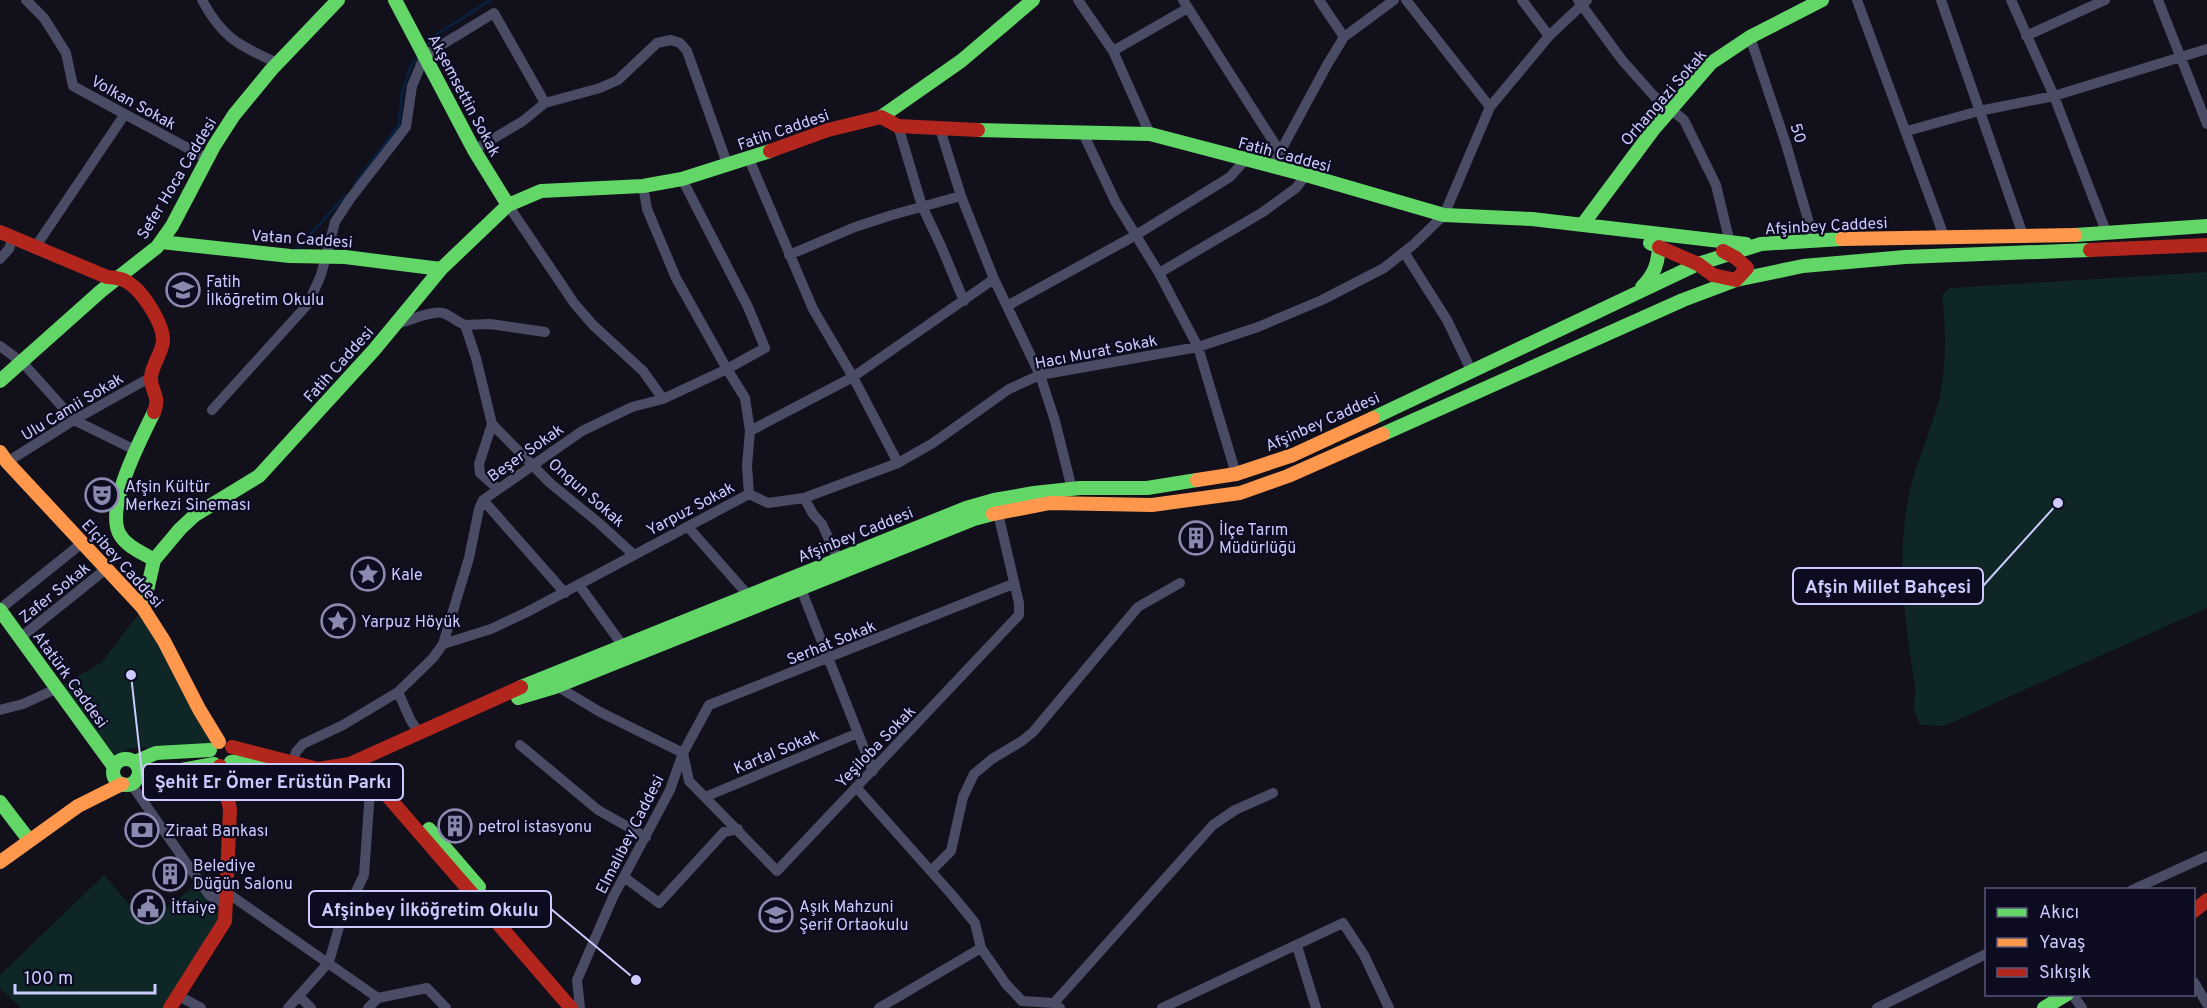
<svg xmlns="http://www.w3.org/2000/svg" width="2207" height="1008" viewBox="0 0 2207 1008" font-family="Overpass,sans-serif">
	<rect width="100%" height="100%" fill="#11101b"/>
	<path fill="#0e2625" d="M 2207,272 L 2207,608 L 1944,726 L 1920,725 C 1918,720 1915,713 1914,708 C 1913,700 1917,693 1915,685 C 1904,620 1895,551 1911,486 C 1918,458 1931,431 1938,403 C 1947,369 1946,330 1942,295 L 1950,288 Z
		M 143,608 L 219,742 L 156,753 L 144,747 L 129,749 L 117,757 L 58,688 L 102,662 Z
		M 104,875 L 146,924 L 197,884 L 225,921 L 170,1008 L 21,1008 L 0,988 L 0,975 Z"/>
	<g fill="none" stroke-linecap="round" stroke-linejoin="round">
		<path stroke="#081f3e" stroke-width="3" d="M 427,45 L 437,34 L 491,0
			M 354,185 L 399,125 L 402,93 L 410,68 L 419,55
			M 296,250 L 346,195"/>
		<path stroke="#4a4b64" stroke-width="10" d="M 26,0 L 44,18 L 66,53 L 73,86 L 206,158
			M 202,0 C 223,39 239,45 277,63
			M 1078,0 L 1113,51 L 1150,134
			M 1183,0 L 1280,152
			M 1319,0 L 1344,37
			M 1406,0 L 1490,107
			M 1522,0 L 1549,36
			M 1578,0 L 1622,60 L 1654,96 L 1684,120 L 1716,185 L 1730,243
			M 1857,0 L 1944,236
			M 1941,0 L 2023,235
			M 2011,0 L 2054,96 L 2107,234
			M 2158,0 L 2207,124
			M 2026,36 L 2105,0
			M 1750,37 L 1786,144 L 1814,240
			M 1113,51 L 1188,8
			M 898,126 L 922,206 L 941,246 L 964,301
			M 940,129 L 961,196 L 994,279 L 1040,375 L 1055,421 L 1071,485 L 1080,488
			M 1907,131 L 1979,111 L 2054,96 L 2207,49
			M 1083,133 L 1116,203 L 1159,273 L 1198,347 L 1236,474
			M 474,150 L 523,121 L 545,103 L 600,88 L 618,80 L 657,43 L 671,40 L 680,43 L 687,51 L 728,166
			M 749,159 L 813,309 L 853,377 L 898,463
			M 1272,167 L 1327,65 L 1344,37 L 1394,0
			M 508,205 L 574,303 L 593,325 L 643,371 L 663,399
			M 36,246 L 125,114
			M 1404,252 L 1447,320 L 1472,372
			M 789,255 L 855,227 L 892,215 L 961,196
			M 0,259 L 9,249 L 13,238
			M 1159,273 L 1263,212 L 1296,188 L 1306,175
			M 1007,306 L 1136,235 L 1230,177 L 1245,160
			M 396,324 C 409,321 432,310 443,313 C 451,316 458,322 465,325 L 476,358 L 492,424 L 550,483 L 599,523 L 634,555
			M 465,325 L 490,324 L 545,332
			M 0,346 L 23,363 L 74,420 L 137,451
			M 212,410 L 308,304 L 321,275 L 335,222 L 350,199 L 406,127 L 412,86 L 425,55 L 494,13 L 545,103
			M 492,424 L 479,464 L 480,473 L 498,489
			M 750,431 L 853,377 L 994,279
			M 7,462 L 74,420 L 151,377
			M 749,494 L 768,503 L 804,498 L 898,463 L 933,443 L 1009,389 L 1040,375 L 1198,347 L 1258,327 L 1322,300 L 1384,268 L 1413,245 L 1444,215 L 1490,107 L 1549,36 L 1587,0
			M 804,498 L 813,514 L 822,524 L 838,559
			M 483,500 L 565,593
			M 997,509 L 1019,603 L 1019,615 L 777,871 L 689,781 L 683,753 L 709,705 L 1013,584
			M 688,527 L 748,595
			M 799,584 L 873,771
			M 579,585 L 623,646
			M 0,609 L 82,543
			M 20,638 L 106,569
			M 443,644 L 491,629 L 527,612 L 749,494 L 747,466 L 750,431 L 745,398 L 727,369 L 676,278 L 647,209 L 643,186
			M 555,685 L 600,712 L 683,753 L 670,790 L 613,897 L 577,980 L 580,1008
			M 0,710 L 23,704 L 58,688
			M 420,734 L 411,721 L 398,692 L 433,658 L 443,644 L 469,558 L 479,509 L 483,500 L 582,431 L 632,407 L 663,399 L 727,369 L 765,348 L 748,307 L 682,179
			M 520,745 L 598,810 L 646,837
			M 293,761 L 296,752 L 303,744 L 343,725 L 398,692
			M 131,784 L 209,895 L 219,901 L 226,892 L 378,998 L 427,988 L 446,1008
			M 856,787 L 953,896 L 975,923 L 981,948 L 1006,984 L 1022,1001 L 1054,1003 L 1060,1008
			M 705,797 L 858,733
			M 931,871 L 951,851 L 963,797 L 974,774 L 992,759 L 1022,741 L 1033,732 L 1138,607 L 1180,583
			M 624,877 L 659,903 L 724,832 L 738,829
			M 2132,890 L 2207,856
			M 1297,946 L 1316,1008
			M 2194,982 L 2207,1004
			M 2072,994 L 2082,1008
			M 179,996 L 201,1008
			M 299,996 L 311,1008
			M 1054,1003 L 1213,825 L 1235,810 L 1273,793
			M 288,1008 L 329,962 L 339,927 L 364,875 L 371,777
			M 368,1008 L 378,998
			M 879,1008 L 981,948
			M 1162,1008 L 1343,923 L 1364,955 L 1389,1008
			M 1877,1008 L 1986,954"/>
		<path stroke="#63d668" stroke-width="14" d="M 395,0 L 474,150 L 508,205
			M 881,117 L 961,61 L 1033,0
			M 978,130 L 1150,134 L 1306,175 L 1444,215 L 1532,219 L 1746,244
			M 1583,224 L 1653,130 L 1711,63 L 1750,37 L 1822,0
			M 2075,235 L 2207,226
			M 161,242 L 290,256 L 345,257 L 441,269
			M 1642,287 C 1654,275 1658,264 1659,247 L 1650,243
			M 0,381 L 101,291 L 157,247 L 172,226 L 214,146 L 234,115 L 271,70 L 338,0
			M 154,412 C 141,439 104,508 120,535 C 127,547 143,553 154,560
			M 1373,418 L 1698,264 L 1761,244 L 1842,239
			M 1383,434 L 1683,300 L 1736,280 L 1803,266 L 1905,257 L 2090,250
			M 143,608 L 154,560 L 180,529 L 195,515 L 259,476 L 374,350 L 441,269 L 508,205 L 541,191 L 643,186 L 682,179 L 770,151
			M 0,610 L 114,767
			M 521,687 L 966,508 L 994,500 L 1034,493 L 1080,488 L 1147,488 L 1197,480
			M 518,698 L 555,687 L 974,519 L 993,514
			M113 772a13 13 0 1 1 26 0a13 13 0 1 1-26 0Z
			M 135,762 L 156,753 L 210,750
			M 231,762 L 261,759
			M 137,778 L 214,764
			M 0,802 L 29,840
			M 429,829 L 479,887
			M 2044,1008 L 2067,994"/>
		<path stroke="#ff974d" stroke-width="14" d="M 1842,239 L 2075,235
			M 0,452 L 7,462 L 143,608 L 164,641 L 199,709 L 219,742
			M 1197,480 L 1236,474 L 1293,455 L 1373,418
			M 993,514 L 1050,503 L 1152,505 L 1240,493 L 1288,476 L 1383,434
			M 0,862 L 78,806 L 122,784"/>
		<path stroke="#b3261e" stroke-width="14" d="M 770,151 L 828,130 L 881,117 L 898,126 L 978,130
			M 0,232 L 107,277 C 117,277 125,279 133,286 C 145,296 164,325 163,341 C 162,353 152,365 151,377 C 150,391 161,395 154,412
			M 1659,247 L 1698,264 L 1713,275 L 1736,280 L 1747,268 L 1736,258 L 1723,251
			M 2090,250 L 2207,245
			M 232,747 L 318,769 L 350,764 L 521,687
			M 350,764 L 371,777 L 571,1008
			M 2194,911 L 2207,900
			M 170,1008 L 225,921 L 230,809 L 220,766"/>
	</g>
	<defs>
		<symbol id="school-ring" viewBox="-11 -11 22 22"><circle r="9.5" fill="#0d0b20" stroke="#8b89af" stroke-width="1.5"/><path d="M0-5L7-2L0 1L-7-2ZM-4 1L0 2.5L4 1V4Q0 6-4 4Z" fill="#8b89af"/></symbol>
		<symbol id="theatre-ring" viewBox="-11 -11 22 22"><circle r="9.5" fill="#0d0b20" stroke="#8b89af" stroke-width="1.5"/><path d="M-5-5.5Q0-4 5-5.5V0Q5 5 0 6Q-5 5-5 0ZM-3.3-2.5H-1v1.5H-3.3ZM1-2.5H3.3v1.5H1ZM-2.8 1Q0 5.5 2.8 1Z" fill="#8b89af"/></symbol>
		<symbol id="building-ring" viewBox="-11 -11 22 22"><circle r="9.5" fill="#0d0b20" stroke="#8b89af" stroke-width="1.5"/><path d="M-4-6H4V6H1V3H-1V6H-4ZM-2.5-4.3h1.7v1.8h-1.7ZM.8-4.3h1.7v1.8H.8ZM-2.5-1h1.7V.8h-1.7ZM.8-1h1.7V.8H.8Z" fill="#8b89af"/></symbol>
		<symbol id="sight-ring" viewBox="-11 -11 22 22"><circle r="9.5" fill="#0d0b20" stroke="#8b89af" stroke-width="1.5"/><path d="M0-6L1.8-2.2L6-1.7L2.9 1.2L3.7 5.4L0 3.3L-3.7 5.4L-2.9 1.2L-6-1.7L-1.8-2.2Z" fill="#8b89af"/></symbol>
		<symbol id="bank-ring" viewBox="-11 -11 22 22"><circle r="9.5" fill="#0d0b20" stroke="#8b89af" stroke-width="1.5"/><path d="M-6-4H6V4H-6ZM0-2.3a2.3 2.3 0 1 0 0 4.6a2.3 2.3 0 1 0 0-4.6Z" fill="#8b89af"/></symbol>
		<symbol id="civic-ring" viewBox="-11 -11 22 22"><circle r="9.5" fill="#0d0b20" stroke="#8b89af" stroke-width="1.5"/><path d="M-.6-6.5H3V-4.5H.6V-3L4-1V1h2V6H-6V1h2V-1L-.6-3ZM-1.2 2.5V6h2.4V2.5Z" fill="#8b89af"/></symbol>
	</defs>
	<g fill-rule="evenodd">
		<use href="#school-ring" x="164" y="271" width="38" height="38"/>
		<use href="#theatre-ring" x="83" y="476" width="38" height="38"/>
		<use href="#building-ring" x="1177" y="519" width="38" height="38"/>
		<use href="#sight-ring" x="349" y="555" width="38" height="38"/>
		<use href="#sight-ring" x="319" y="602" width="38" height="38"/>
		<use href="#building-ring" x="436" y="807" width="38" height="38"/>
		<use href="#bank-ring" x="123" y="811" width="38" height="38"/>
		<use href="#building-ring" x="151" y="855" width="38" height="38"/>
		<use href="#civic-ring" x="129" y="888" width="38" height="38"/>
		<use href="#school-ring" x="757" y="896" width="38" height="38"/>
	</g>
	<g text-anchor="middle" stroke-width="4.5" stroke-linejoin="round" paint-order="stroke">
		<g font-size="16" fill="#cccaff" stroke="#0d0b20">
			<text transform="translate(465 95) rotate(62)" y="6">Akşemsettin Sokak</text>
			<text transform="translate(1663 97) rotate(-49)" y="6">Orhangazi Sokak</text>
			<text transform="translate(134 102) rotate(29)" y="6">Volkan Sokak</text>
			<text transform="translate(783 129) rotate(-19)" y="6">Fatih Caddesi</text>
			<text transform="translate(1799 133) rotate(73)" y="6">50</text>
			<text transform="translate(1285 154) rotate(15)" y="6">Fatih Caddesi</text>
			<text transform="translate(176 178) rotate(-59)" y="6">Sefer Hoca Caddesi</text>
			<text transform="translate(1826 225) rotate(-3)" y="6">Afşinbey Caddesi</text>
			<text transform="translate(302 238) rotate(4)" y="6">Vatan Caddesi</text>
			<text transform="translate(1096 351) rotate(-11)" y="6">Hacı Murat Sokak</text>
			<text transform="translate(338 364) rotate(-48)" y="6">Fatih Caddesi</text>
			<text transform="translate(72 406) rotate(-31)" y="6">Ulu Camii Sokak</text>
			<text transform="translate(1322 421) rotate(-24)" y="6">Afşinbey Caddesi</text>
			<text transform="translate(525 452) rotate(-35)" y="6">Beşer Sokak</text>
			<text transform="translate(587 492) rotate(41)" y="6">Ongun Sokak</text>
			<text transform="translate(690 508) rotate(-28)" y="6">Yarpuz Sokak</text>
			<text transform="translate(855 534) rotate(-22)" y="6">Afşinbey Caddesi</text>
			<text transform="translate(123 563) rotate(48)" y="6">Elçibey Caddesi</text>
			<text transform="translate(54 592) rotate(-39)" y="6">Zafer Sokak</text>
			<text transform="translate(831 642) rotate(-22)" y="6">Serhat Sokak</text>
			<text transform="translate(71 679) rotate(54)" y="6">Atatürk Caddesi</text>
			<text transform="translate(875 746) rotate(-46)" y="6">Yeşiloba Sokak</text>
			<text transform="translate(776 751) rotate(-23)" y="6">Kartal Sokak</text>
			<text transform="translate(629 834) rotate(-63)" y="6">Elmalıbey Caddesi</text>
		</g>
		<g font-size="16" fill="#cccaff" stroke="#0d0b20" text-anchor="start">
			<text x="206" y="287">Fatih<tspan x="206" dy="18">İlköğretim Okulu</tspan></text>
			<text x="125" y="492">Afşin Kültür<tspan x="125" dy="18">Merkezi Sineması</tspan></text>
			<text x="1219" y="535">İlçe Tarım<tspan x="1219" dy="18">Müdürlüğü</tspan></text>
			<text x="391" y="580">Kale</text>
			<text x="361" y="627">Yarpuz Höyük</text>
			<text x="478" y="832">petrol istasyonu</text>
			<text x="165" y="836">Ziraat Bankası</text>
			<text x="193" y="871">Belediye<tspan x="193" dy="18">Düğün Salonu</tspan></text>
			<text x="799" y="912">Aşık Mahzuni<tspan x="799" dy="18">Şerif Ortaokulu</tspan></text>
			<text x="171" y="913">İtfaiye</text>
		</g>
	</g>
	<path fill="none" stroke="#cccaff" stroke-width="2" d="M2058 503L1983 586M131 675L143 782M636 980L551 909"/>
	<g fill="#cccaff" stroke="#0d0b20" stroke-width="2">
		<circle cx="2058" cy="503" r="6"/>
		<circle cx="131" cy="675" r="6"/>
		<circle cx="636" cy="980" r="6"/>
	</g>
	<g fill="#0d0b20" stroke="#cccaff" stroke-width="2">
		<rect x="1793" y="568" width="190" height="36" rx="6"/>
		<rect x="143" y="764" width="260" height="36" rx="6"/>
		<rect x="309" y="891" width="242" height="36" rx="6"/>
	</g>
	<g font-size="18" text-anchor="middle" font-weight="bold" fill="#cccaff">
		<text x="1888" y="593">Afşin Millet Bahçesi</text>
		<text x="273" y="788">Şehit Er Ömer Erüstün Parkı</text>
		<text x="430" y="916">Afşinbey İlköğretim Okulu</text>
	</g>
	<rect x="1985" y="888" width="210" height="108" fill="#0d0b20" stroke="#595779" stroke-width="1.5"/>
	<rect x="1997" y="908" width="30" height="9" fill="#63d668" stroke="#595779" stroke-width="1.5"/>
	<text x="2039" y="918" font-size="18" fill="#cccaff">Akıcı</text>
	<rect x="1997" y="938" width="30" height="9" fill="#ff974d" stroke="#595779" stroke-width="1.5"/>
	<text x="2039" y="948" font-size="18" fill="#cccaff">Yavaş</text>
	<rect x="1997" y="968" width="30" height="9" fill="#b3261e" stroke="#595779" stroke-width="1.5"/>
	<text x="2039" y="978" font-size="18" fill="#cccaff">Sıkışık</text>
	<path d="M15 984v9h140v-9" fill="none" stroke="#cccaff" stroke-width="3"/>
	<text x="24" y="984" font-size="18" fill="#cccaff" stroke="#0d0b20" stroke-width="4.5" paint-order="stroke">100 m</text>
</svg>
